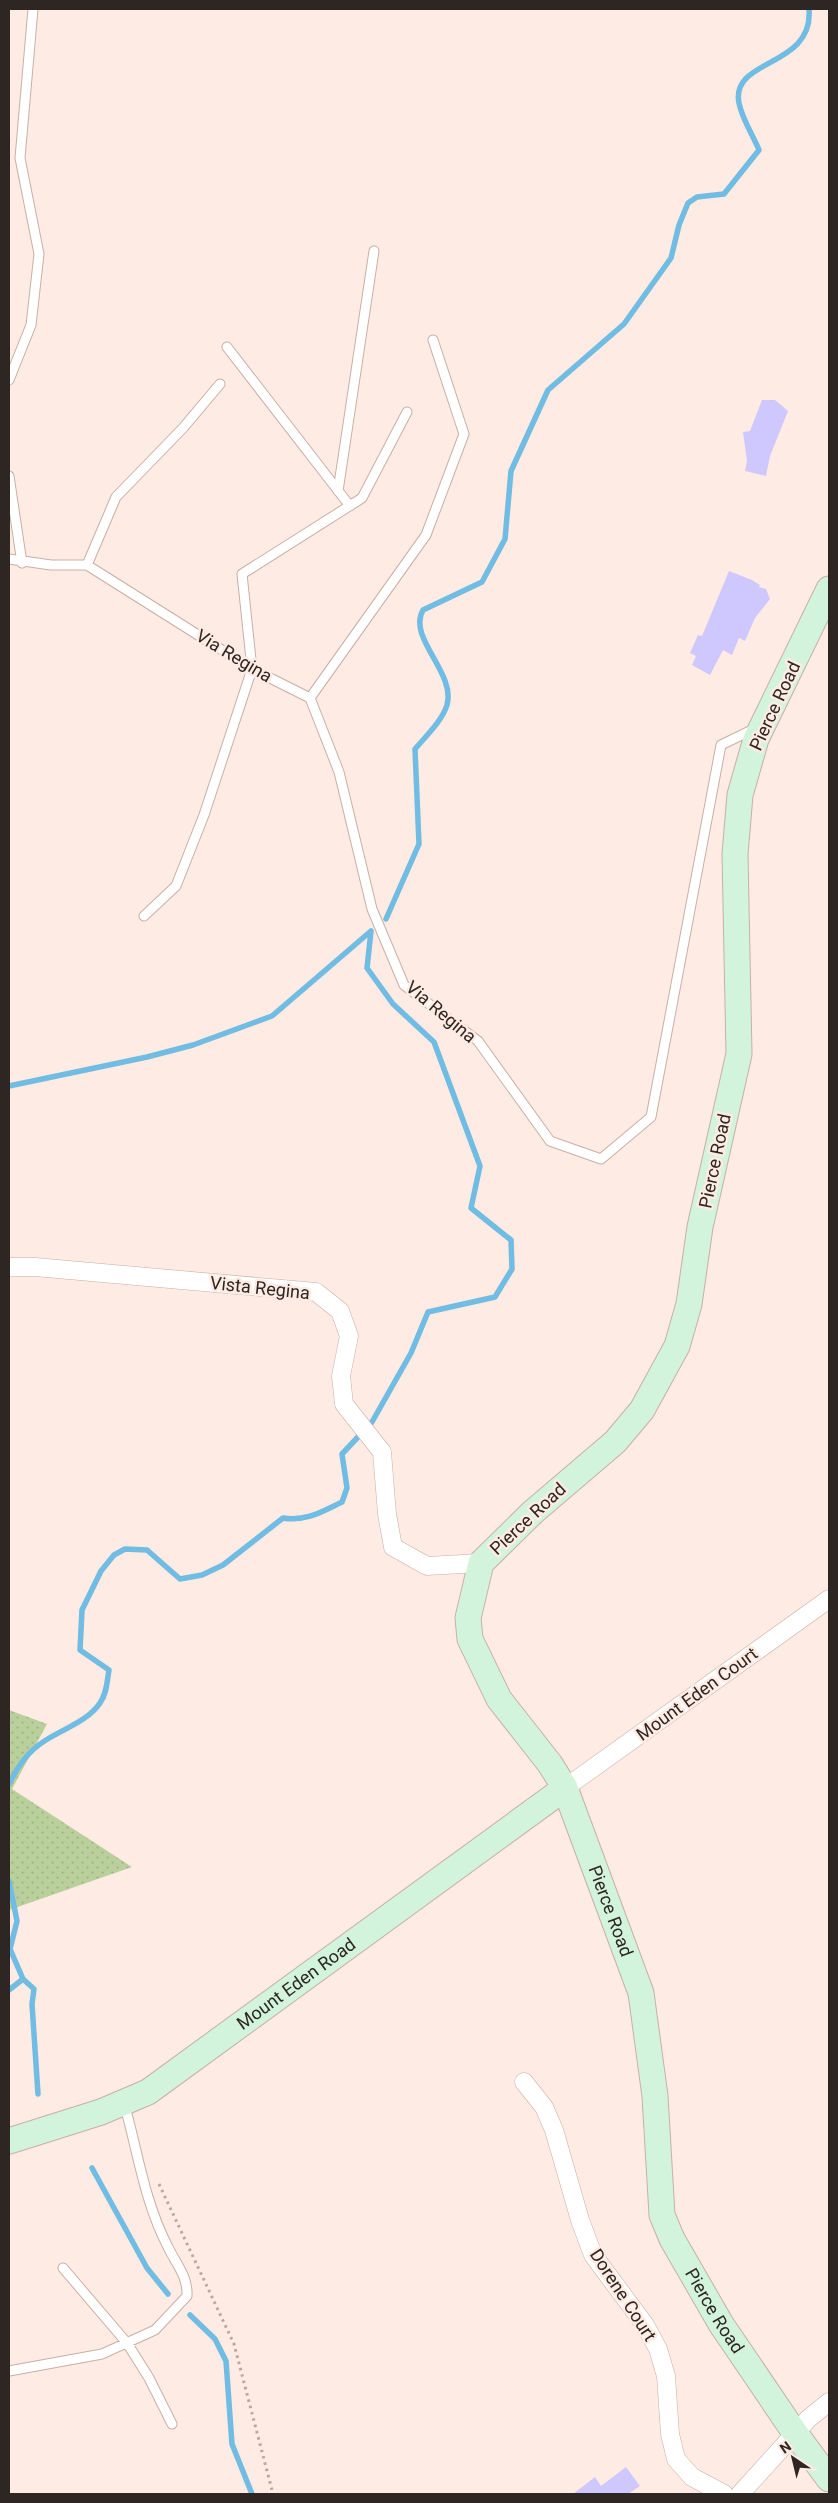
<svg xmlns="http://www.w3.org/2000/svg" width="838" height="2503" viewBox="0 0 838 2503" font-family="Roboto,sans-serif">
	<defs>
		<pattern id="grass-dots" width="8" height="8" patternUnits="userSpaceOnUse" patternTransform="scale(1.25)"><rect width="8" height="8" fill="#bad09c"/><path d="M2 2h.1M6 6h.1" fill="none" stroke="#a0b286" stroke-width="1.8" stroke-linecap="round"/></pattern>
	</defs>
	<rect width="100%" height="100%" fill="#feebe3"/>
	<path fill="url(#grass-dots)" d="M 9,1710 L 47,1724 L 12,1789 L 132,1867 L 9,1910 Z"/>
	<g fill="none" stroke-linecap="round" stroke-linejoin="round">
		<path stroke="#70bce3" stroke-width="5.5" d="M 386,919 L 419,844 L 415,749 C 426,736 442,721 447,705 C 456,672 407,638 423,610 L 482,582 L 505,539 L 511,471 L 548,390 L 624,324 L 671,258 L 679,225 L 688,203 L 697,197 L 724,194 L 759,150 C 753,135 742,119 739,103 C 730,58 814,68 809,9
			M 9,1086 L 147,1057 L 193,1045 L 272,1016 L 371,931
			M 9,1784 C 18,1766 28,1751 46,1740 C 63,1729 88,1721 100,1703 C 107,1693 107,1681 109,1670 L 80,1650 L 82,1610 L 101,1571 L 114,1555 L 125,1549 L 147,1550 L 180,1579 L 202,1575 L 223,1565 L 283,1518 C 306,1522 323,1511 342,1502 L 347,1488 L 342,1454 L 372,1422 L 411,1353 L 428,1312 L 495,1297 L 512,1269 L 511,1240 L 471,1208 L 480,1166 L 434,1042 L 393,1004 L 367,968 L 371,931
			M 9,1881 L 17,1921 L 10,1949 L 23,1979 L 9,1990
			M 23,1979 L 34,1989 L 32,2004 L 38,2094
			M 92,2168 L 147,2268 L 168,2294
			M 190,2315 L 215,2339 L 226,2361 L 232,2444 L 252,2494"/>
	</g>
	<path fill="#cec8ff" d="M 762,400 L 775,400 L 788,411 L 770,456 L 766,476 L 745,471 L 747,461 L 743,432 L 750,431 Z
		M 729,571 L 752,580 L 760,585 L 759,587 L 766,589 L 770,599 L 755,618 L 745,641 L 739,638 L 732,655 L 723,650 L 710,675 L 692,665 L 696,656 L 690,653 L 698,635 L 702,636 Z
		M 626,2467 L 640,2486 L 628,2494 L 573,2494 L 595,2477 L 601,2486 Z"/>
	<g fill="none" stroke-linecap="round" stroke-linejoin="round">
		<defs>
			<path id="lane" d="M 227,347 L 350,506
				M 9,380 L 31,325 L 39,254 L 20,158 L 33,9
				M 9,476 L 22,563
				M 338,491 L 374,251
				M 9,559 L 51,565 L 87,565 L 252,669 L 310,698 L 339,772 L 372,909 L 404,985 L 478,1041 L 550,1141 L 601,1159 L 651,1117 L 721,745 L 754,729
				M 87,565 L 116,497 L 183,428 L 220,384
				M 310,698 L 426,535 L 464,434 L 433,340
				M 144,916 L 176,886 L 204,815 L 252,669 L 242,574 L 362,498 L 407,412
				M 63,2268 L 127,2343 L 149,2378 L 172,2424
				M 9,2371 L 102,2354 L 155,2330 L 187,2296 C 188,2276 176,2264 168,2247 C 144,2201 138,2152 124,2103"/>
			<path id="street" d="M 9,1267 L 35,1267 L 316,1292 L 340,1311 L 349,1336 L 341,1376 L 344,1404 L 382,1452 L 387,1514 L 393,1547 L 427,1566 L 481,1563
				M 565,1788 L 829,1599
				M 524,2082 L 544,2107 L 554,2130 L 580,2220 L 593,2255 L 645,2325 L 658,2349 L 666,2376 L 670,2434 L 676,2459 L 692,2477 L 724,2494
				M 740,2494 L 808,2419 L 829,2402"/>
			<g id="secondary">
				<path id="s1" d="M 829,589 L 756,739 L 740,795 L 735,854 L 739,1054 L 700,1227 L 689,1304 L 677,1346 L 642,1410 L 615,1442 L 533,1512 L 481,1563 L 468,1618 L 470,1639 L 499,1699 L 550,1764 L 565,1788 L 641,1993 L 655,2096 L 662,2215 L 672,2239 L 721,2324 L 795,2433 L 829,2479"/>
				<path id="s2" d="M 9,2141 L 101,2112 L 148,2092 L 565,1788"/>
			</g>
		</defs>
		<use href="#lane" stroke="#c7b0a6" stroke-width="11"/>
		<use href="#street" stroke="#c7b0a6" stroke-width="19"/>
		<use href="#secondary" stroke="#c7b0a6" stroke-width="27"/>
		<path stroke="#b7a8a1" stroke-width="3" stroke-dasharray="2.5 4" stroke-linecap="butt" d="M 159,2184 L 234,2344 L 273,2494"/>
		<use href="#lane" stroke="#fff" stroke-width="9"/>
		<use href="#street" stroke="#fff" stroke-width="18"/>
		<use href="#secondary" stroke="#d2f4dc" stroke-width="25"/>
	</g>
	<g text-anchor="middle" stroke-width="5" stroke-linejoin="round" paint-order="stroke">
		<g font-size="18" fill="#2e2622" stroke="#feebe3">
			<text transform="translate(234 656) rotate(31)" y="6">Via Regina</text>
			<text transform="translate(775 706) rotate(-65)" y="6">Pierce Road</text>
			<text transform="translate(441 1012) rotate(40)" y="6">Via Regina</text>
			<text transform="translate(715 1161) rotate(-78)" y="6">Pierce Road</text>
			<text transform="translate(260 1288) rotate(6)" y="6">Vista Regina</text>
			<text transform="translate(528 1519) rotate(-43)" y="6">Pierce Road</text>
			<text transform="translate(697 1694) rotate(-36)" y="6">Mount Eden Court</text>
			<text dy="6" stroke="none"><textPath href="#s1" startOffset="1465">Pierce Road</textPath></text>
			<text dy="6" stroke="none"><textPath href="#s2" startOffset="331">Mount Eden Road</textPath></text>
			<text transform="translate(623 2295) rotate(57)" y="6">Dorene Court</text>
			<text dy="6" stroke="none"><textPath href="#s1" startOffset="1885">Pierce Road</textPath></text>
		</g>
	</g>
	<rect width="838" height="2503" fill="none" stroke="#2e2622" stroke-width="20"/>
	<g transform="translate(793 2458) rotate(325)" stroke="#feebe3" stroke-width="4" paint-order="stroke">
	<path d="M0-4L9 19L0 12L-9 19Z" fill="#2e2622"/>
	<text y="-8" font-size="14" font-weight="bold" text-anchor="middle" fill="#2e2622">N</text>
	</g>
</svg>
